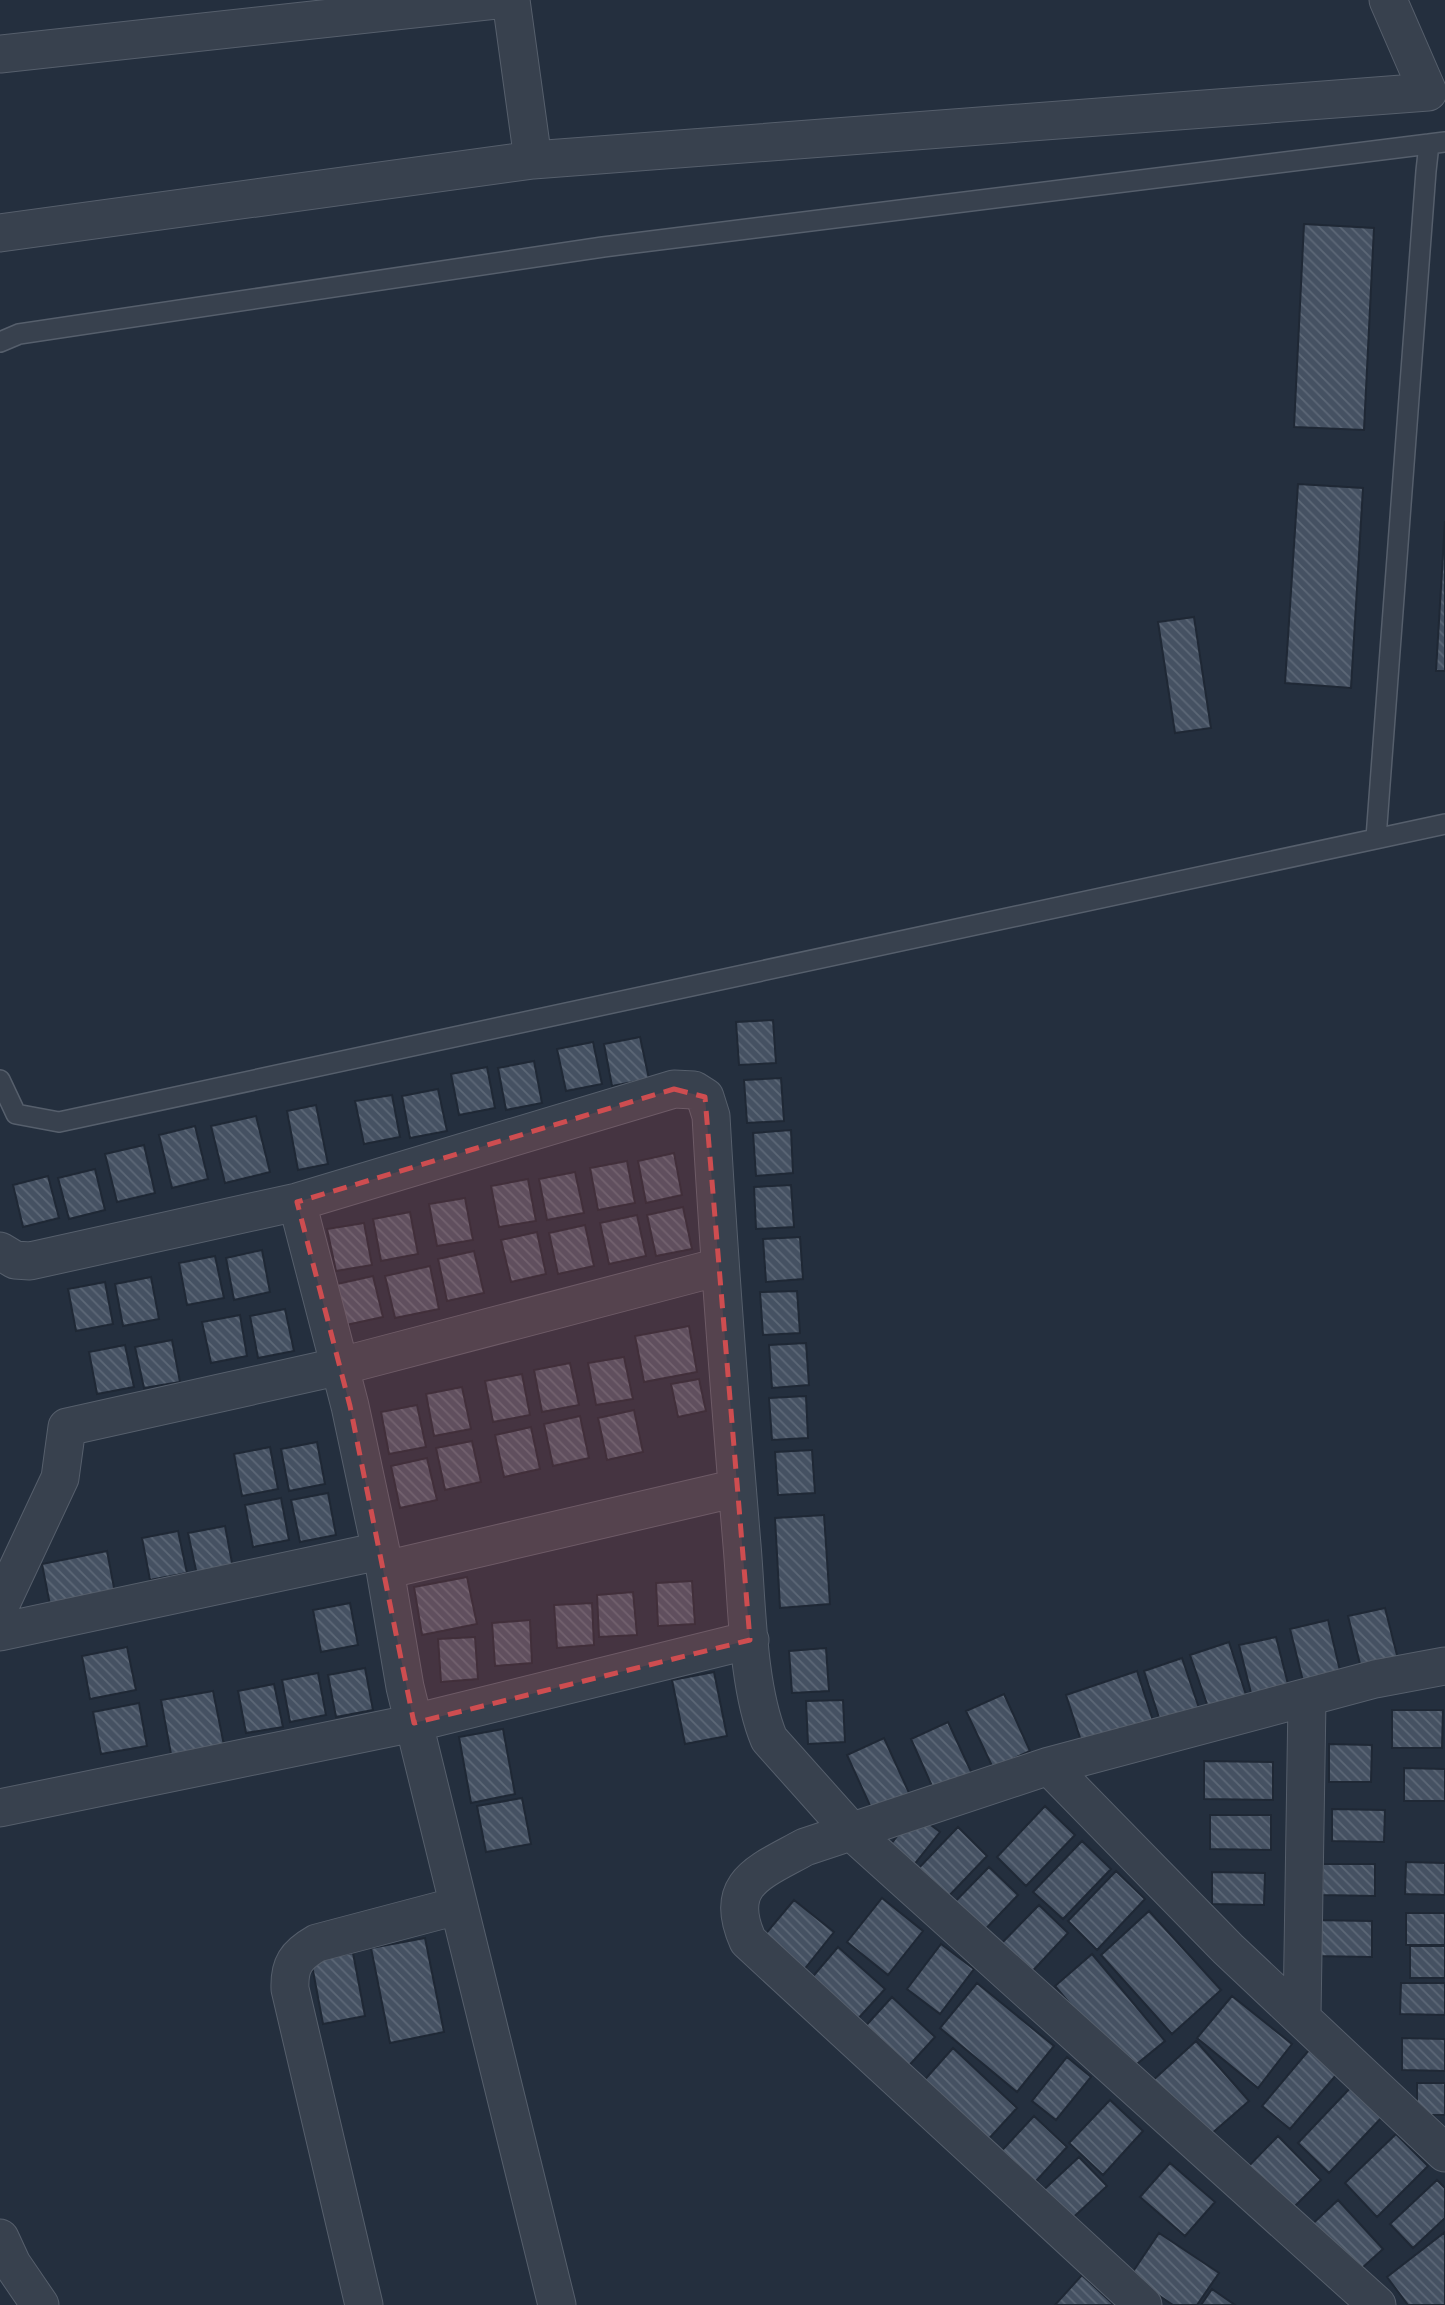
<svg xmlns="http://www.w3.org/2000/svg" width="1445" height="2305" viewBox="0 0 1445 2305" font-family="'Fira Sans',sans-serif">
	<defs>
		<pattern id="building-back-hatch" width="6" height="6" patternUnits="userSpaceOnUse" patternTransform="scale(1.75)"><rect width="6" height="6" fill="#455162"/><path d="M-1 5l2 2M0 0l6 6M5-1l2 2" fill="none" stroke="#5d6877"/></pattern>
	</defs>
	<rect width="100%" height="100%" fill="#242f3e"/>
	<path fill="url(#building-back-hatch)" stroke="#1f2835" stroke-width="2" d="M 1304,224 L 1374,228 L 1364,430 L 1294,427 Z
		M 1298,484 L 1363,488 L 1351,688 L 1285,683 Z
		M 1445,521 L 1445,671 L 1436,671 Z
		M 1194,617 L 1211,728 L 1175,733 L 1158,622 Z
		M 773,1020 L 776,1063 L 739,1065 L 736,1022 Z
		M 640,1037 L 649,1079 L 612,1086 L 604,1044 Z
		M 593,1042 L 602,1084 L 566,1091 L 557,1049 Z
		M 534,1061 L 542,1103 L 506,1110 L 498,1068 Z
		M 487,1067 L 495,1108 L 459,1115 L 451,1074 Z
		M 781,1078 L 784,1121 L 747,1123 L 744,1080 Z
		M 438,1089 L 447,1131 L 410,1138 L 402,1096 Z
		M 392,1095 L 400,1137 L 364,1144 L 355,1101 Z
		M 316,1105 L 328,1164 L 298,1170 L 287,1111 Z
		M 256,1116 L 270,1172 L 225,1183 L 211,1126 Z
		M 195,1126 L 208,1179 L 172,1188 L 159,1135 Z
		M 791,1130 L 793,1173 L 756,1176 L 753,1133 Z
		M 144,1145 L 155,1193 L 117,1202 L 105,1154 Z
		M 674,1153 L 682,1195 L 646,1203 L 638,1161 Z
		M 627,1161 L 635,1203 L 598,1210 L 590,1168 Z
		M 95,1169 L 105,1210 L 69,1219 L 58,1178 Z
		M 575,1172 L 584,1213 L 547,1220 L 539,1179 Z
		M 48,1176 L 59,1218 L 23,1227 L 13,1185 Z
		M 528,1179 L 536,1221 L 499,1227 L 491,1186 Z
		M 791,1185 L 794,1227 L 756,1229 L 754,1187 Z
		M 465,1198 L 473,1240 L 437,1246 L 429,1204 Z
		M 683,1207 L 692,1249 L 656,1256 L 647,1215 Z
		M 410,1212 L 418,1254 L 381,1261 L 373,1219 Z
		M 637,1215 L 646,1256 L 609,1264 L 600,1223 Z
		M 364,1223 L 372,1265 L 336,1271 L 327,1229 Z
		M 585,1225 L 594,1266 L 558,1274 L 549,1233 Z
		M 537,1232 L 546,1274 L 511,1282 L 501,1240 Z
		M 800,1237 L 803,1279 L 766,1282 L 763,1239 Z
		M 262,1250 L 270,1292 L 234,1300 L 226,1258 Z
		M 474,1251 L 484,1293 L 447,1301 L 438,1259 Z
		M 215,1256 L 224,1298 L 187,1305 L 179,1263 Z
		M 430,1266 L 439,1309 L 395,1318 L 385,1276 Z
		M 373,1276 L 383,1317 L 346,1325 L 337,1284 Z
		M 151,1277 L 159,1319 L 123,1326 L 115,1284 Z
		M 105,1282 L 113,1324 L 76,1331 L 68,1289 Z
		M 797,1291 L 800,1333 L 763,1335 L 760,1292 Z
		M 285,1309 L 294,1351 L 258,1358 L 250,1316 Z
		M 240,1315 L 247,1356 L 211,1363 L 202,1322 Z
		M 689,1326 L 697,1372 L 644,1382 L 635,1336 Z
		M 172,1340 L 180,1382 L 144,1388 L 135,1347 Z
		M 806,1343 L 809,1385 L 772,1388 L 769,1345 Z
		M 125,1345 L 134,1387 L 97,1394 L 89,1352 Z
		M 624,1357 L 633,1399 L 596,1405 L 588,1363 Z
		M 570,1363 L 579,1405 L 542,1412 L 534,1370 Z
		M 522,1374 L 530,1415 L 493,1422 L 485,1381 Z
		M 699,1379 L 706,1411 L 678,1417 L 671,1384 Z
		M 462,1387 L 471,1429 L 434,1436 L 426,1394 Z
		M 806,1396 L 808,1438 L 772,1440 L 769,1398 Z
		M 417,1405 L 426,1447 L 389,1454 L 381,1412 Z
		M 634,1410 L 643,1452 L 607,1460 L 598,1418 Z
		M 580,1416 L 589,1458 L 553,1466 L 544,1424 Z
		M 531,1427 L 540,1469 L 504,1477 L 495,1435 Z
		M 472,1441 L 481,1482 L 445,1490 L 436,1448 Z
		M 317,1442 L 325,1484 L 289,1491 L 281,1449 Z
		M 270,1447 L 278,1489 L 242,1496 L 234,1454 Z
		M 812,1450 L 815,1493 L 778,1495 L 775,1452 Z
		M 427,1458 L 437,1500 L 400,1508 L 391,1466 Z
		M 328,1493 L 336,1535 L 300,1542 L 291,1500 Z
		M 281,1498 L 289,1540 L 253,1547 L 245,1505 Z
		M 824,1515 L 830,1604 L 780,1608 L 775,1518 Z
		M 225,1526 L 233,1568 L 197,1575 L 188,1533 Z
		M 178,1531 L 187,1573 L 150,1580 L 142,1538 Z
		M 107,1551 L 115,1593 L 50,1605 L 42,1564 Z
		M 467,1577 L 477,1624 L 422,1635 L 414,1587 Z
		M 692,1581 L 695,1624 L 658,1626 L 656,1583 Z
		M 633,1592 L 637,1635 L 599,1637 L 597,1595 Z
		M 350,1603 L 358,1645 L 321,1652 L 313,1610 Z
		M 592,1603 L 594,1645 L 557,1648 L 554,1605 Z
		M 1385,1608 L 1399,1663 L 1362,1672 L 1348,1616 Z
		M 530,1620 L 532,1663 L 495,1666 L 492,1623 Z
		M 1328,1620 L 1341,1675 L 1304,1685 L 1290,1629 Z
		M 475,1637 L 478,1679 L 441,1682 L 438,1639 Z
		M 1276,1637 L 1290,1692 L 1253,1701 L 1239,1645 Z
		M 1229,1642 L 1247,1698 L 1209,1710 L 1190,1655 Z
		M 127,1647 L 136,1690 L 90,1699 L 82,1656 Z
		M 826,1648 L 829,1691 L 792,1693 L 789,1651 Z
		M 1182,1658 L 1201,1714 L 1162,1727 L 1144,1671 Z
		M 365,1668 L 373,1710 L 336,1717 L 328,1675 Z
		M 1137,1671 L 1155,1727 L 1084,1750 L 1066,1695 Z
		M 714,1672 L 727,1736 L 685,1744 L 672,1680 Z
		M 318,1673 L 326,1715 L 290,1722 L 282,1680 Z
		M 274,1684 L 283,1727 L 246,1733 L 238,1691 Z
		M 213,1691 L 226,1755 L 173,1765 L 161,1700 Z
		M 1004,1694 L 1030,1751 L 993,1768 L 966,1711 Z
		M 843,1700 L 845,1742 L 808,1744 L 806,1701 Z
		M 139,1703 L 147,1746 L 101,1754 L 93,1712 Z
		M 1392,1710 L 1443,1710 L 1442,1748 L 1392,1748 Z
		M 948,1722 L 974,1778 L 936,1795 L 911,1739 Z
		M 503,1729 L 515,1794 L 471,1803 L 459,1737 Z
		M 884,1738 L 910,1795 L 873,1812 L 847,1755 Z
		M 1329,1744 L 1372,1745 L 1371,1782 L 1329,1782 Z
		M 1204,1761 L 1273,1762 L 1273,1800 L 1204,1799 Z
		M 1404,1768 L 1445,1769 L 1445,1801 L 1404,1801 Z
		M 522,1798 L 531,1844 L 486,1852 L 477,1806 Z
		M 1045,1806 L 1075,1835 L 1026,1886 L 997,1857 Z
		M 1332,1809 L 1385,1810 L 1384,1842 L 1332,1841 Z
		M 915,1813 L 940,1832 L 905,1876 L 881,1857 Z
		M 1210,1815 L 1271,1815 L 1271,1850 L 1210,1849 Z
		M 958,1827 L 987,1856 L 944,1901 L 915,1872 Z
		M 1082,1841 L 1111,1869 L 1063,1919 L 1033,1892 Z
		M 1406,1862 L 1445,1863 L 1445,1895 L 1405,1894 Z
		M 1323,1864 L 1375,1864 L 1375,1896 L 1322,1895 Z
		M 989,1867 L 1018,1895 L 976,1939 L 946,1911 Z
		M 1116,1871 L 1145,1899 L 1097,1950 L 1068,1921 Z
		M 1212,1872 L 1265,1873 L 1264,1905 L 1212,1904 Z
		M 882,1898 L 923,1931 L 888,1975 L 847,1942 Z
		M 794,1900 L 834,1932 L 799,1976 L 758,1943 Z
		M 1039,1905 L 1068,1933 L 1026,1978 L 996,1949 Z
		M 1149,1911 L 1221,1990 L 1172,2034 L 1101,1955 Z
		M 1406,1913 L 1445,1913 L 1445,1945 L 1406,1945 Z
		M 1312,1920 L 1372,1921 L 1372,1957 L 1311,1956 Z
		M 425,1938 L 444,2032 L 390,2043 L 371,1948 Z
		M 941,1944 L 974,1969 L 940,2014 L 907,1989 Z
		M 1410,1946 L 1445,1946 L 1445,1978 L 1410,1978 Z
		M 838,1947 L 885,1989 L 855,2022 L 809,1981 Z
		M 353,1953 L 365,2016 L 323,2024 L 311,1960 Z
		M 1092,1954 L 1165,2041 L 1127,2072 L 1055,1986 Z
		M 977,1983 L 1054,2046 L 1017,2092 L 940,2028 Z
		M 1401,1983 L 1445,1983 L 1445,2015 L 1400,2014 Z
		M 1232,1996 L 1292,2044 L 1258,2088 L 1197,2038 Z
		M 892,1997 L 935,2037 L 904,2071 L 861,2031 Z
		M 1402,2038 L 1445,2039 L 1445,2071 L 1402,2070 Z
		M 1196,2041 L 1249,2101 L 1202,2142 L 1150,2083 Z
		M 953,2048 L 1017,2108 L 984,2144 L 920,2085 Z
		M 1309,2050 L 1337,2074 L 1290,2129 L 1262,2106 Z
		M 1067,2057 L 1091,2077 L 1056,2120 L 1032,2101 Z
		M 1417,2083 L 1445,2083 L 1445,2115 L 1417,2115 Z
		M 1353,2085 L 1384,2115 L 1329,2173 L 1298,2143 Z
		M 1110,2100 L 1143,2131 L 1103,2175 L 1069,2143 Z
		M 1034,2116 L 1067,2147 L 1027,2191 L 993,2160 Z
		M 1396,2134 L 1428,2166 L 1377,2217 L 1345,2183 Z
		M 1278,2136 L 1321,2180 L 1286,2215 L 1243,2172 Z
		M 1079,2157 L 1107,2186 L 1064,2226 L 1036,2197 Z
		M 1170,2163 L 1215,2202 L 1185,2236 L 1140,2197 Z
		M 1437,2180 L 1445,2188 L 1445,2218 L 1413,2248 L 1390,2224 Z
		M 1338,2200 L 1383,2249 L 1351,2278 L 1306,2230 Z
		M 1445,2232 L 1445,2305 L 1408,2305 L 1387,2277 Z
		M 1159,2233 L 1219,2273 L 1197,2305 L 1173,2305 L 1130,2276 Z
		M 1082,2275 L 1114,2305 L 1055,2305 Z
		M 1212,2289 L 1235,2305 L 1201,2305 Z"/>
	<g fill="none" stroke-linecap="round" stroke-linejoin="round">
		<defs>
			<path id="service" d="M 0,342 L 19,334 L 603,247 L 1429,144
				M 1376,838 L 1426,171 L 1429,144 L 1445,142
				M 0,1080 L 16,1114 L 59,1122 L 1445,824"/>
			<path id="minor" d="M 511,0 L 533,160
				M 0,54 L 496,0
				M 0,233 L 533,160 L 1428,92 L 1388,0
				M 297,1202 L 350,1406 L 385,1570 L 405,1687 L 557,2305
				M 0,1251 L 15,1260 L 30,1261 L 297,1202 L 674,1089 L 694,1090 L 705,1097 L 711,1116 C 719,1259 730,1402 742,1545 C 747,1602 747,1686 769,1739 L 852,1832 L 1377,2305
				M 385,1570 L 737,1488
				M 0,1606 L 60,1478 L 67,1427 L 341,1366 L 719,1267
				M 0,1632 L 380,1551
				M 1049,1766 L 1375,1679 L 1445,1666
				M 0,1808 L 414,1723 L 750,1640
				M 1302,2016 L 1307,1700
				M 0,2238 L 12,2264 L 40,2305
				M 364,2305 L 290,1989 C 289,1965 296,1955 317,1943 L 457,1906
				M 1143,2305 L 748,1941 C 722,1883 760,1872 805,1847 L 1049,1766 L 1228,1949 L 1445,2153"/>
		</defs>
		<use href="#service" stroke="#565f6c" stroke-width="22"/>
		<use href="#minor" stroke="#565f6c" stroke-width="39"/>
		<use href="#service" stroke="#38414e" stroke-width="19"/>
		<use href="#minor" stroke="#38414e" stroke-width="37"/>
	</g>
	<path fill="#ce4d50" fill-opacity="0.2" stroke="#ce4d50" stroke-width="5" stroke-dasharray="14 9" stroke-linejoin="round" d="M 674,1089 L 705,1097 L 750,1640 L 414,1723 L 350,1406 L 297,1202 Z"/>
</svg>
